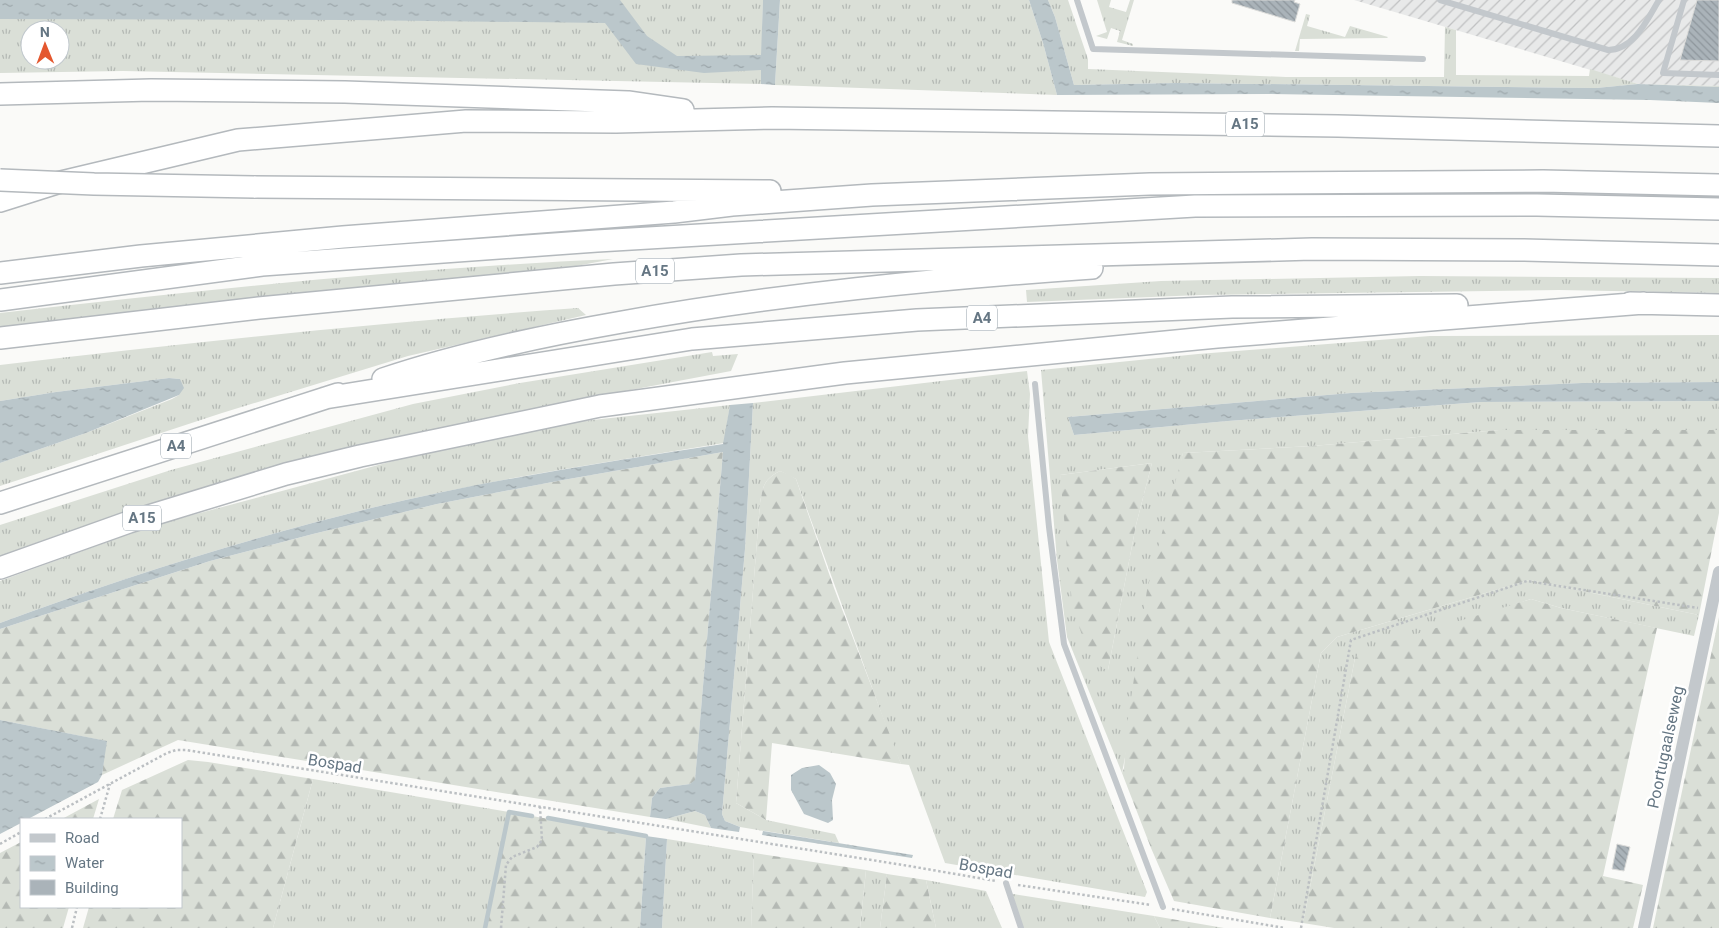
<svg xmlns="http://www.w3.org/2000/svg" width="1719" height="928" viewBox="0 0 1719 928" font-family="Roboto,sans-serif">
	<defs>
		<pattern id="industrial-furrows" width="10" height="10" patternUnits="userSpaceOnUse" patternTransform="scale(1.25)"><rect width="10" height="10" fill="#e8e9e9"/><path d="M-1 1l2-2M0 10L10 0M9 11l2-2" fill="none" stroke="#c0c1c2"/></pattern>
		<pattern id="grass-tufts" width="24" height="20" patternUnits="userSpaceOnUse" patternTransform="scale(1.25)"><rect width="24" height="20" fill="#dadfd7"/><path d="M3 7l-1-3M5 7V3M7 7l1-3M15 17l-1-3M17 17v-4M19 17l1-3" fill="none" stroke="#b4b9b4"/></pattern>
		<pattern id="forest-firs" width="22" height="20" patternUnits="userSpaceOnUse" patternTransform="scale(1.25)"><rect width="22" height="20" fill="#dadfd7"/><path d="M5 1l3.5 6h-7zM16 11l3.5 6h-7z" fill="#b4b9b4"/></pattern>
		<pattern id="water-ripples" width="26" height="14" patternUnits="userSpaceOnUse" patternTransform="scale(1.25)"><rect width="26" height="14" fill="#bbc7cb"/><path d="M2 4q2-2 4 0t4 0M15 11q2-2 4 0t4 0" fill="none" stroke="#9ca6aa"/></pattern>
		<pattern id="building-back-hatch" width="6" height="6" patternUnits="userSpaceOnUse" patternTransform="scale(1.25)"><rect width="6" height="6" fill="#aab3b9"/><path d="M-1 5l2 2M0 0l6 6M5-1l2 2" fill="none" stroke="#8e969c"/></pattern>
	</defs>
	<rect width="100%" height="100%" fill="#fafaf8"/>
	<path fill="url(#industrial-furrows)" d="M 1354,0 L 1719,0 L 1719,86 L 1638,84 Z"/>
	<path fill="url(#grass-tufts)" fill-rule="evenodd" d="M 0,0 L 763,0 L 761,84 L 123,71 L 0,73 ZM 30,30 L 60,30 L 60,60 L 30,60 Z
		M 780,0 L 1029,0 L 1043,43 L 1057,95 L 775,85 Z
		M 1048,0 L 1068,0 L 1088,59 L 1088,69 L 1286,77 L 1444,77 L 1445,27 L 1456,30 L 1456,75 L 1589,76 L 1590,69 L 1638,84 L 1719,86 L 1719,87 L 1638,84 L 1596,88 L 1177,83 L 1074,85 L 1055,17 Z
		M 1091,0 L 1111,0 L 1109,7 L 1126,12 L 1130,0 L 1134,0 L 1122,40 L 1133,44 L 1133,46 L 1117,42 L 1120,31 L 1111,28 L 1107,39 L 1096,36 L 1107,32 L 1097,0 Z
		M 1306,14 L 1310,15 L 1307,26 L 1345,37 L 1350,26 L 1388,37 L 1387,38 L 1300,39 L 1299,51 L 1295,51 Z
		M 613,259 L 524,276 L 0,328 L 0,313 C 204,290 408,268 613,259 Z
		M 1420,276 L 1719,278 L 1719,293 L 1559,290 L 1201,295 L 1027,302 L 1026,290 L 1161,281 Z
		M 578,308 L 586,315 L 408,356 L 222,413 L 0,486 L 0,463 L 86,433 L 172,399 L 179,395 L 180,379 L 169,378 L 56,392 L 0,401 L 0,365 C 192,342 385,322 578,308 Z
		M 1719,335 L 1719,382 L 1582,383 L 1351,393 L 1068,417 L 1074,435 L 1228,421 L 1481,402 L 1719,401 L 1719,430 L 1499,430 L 1312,446 L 1183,453 L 1122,773 L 1067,637 L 1057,560 L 1041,370 L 1198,354 L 1430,336 ZM 1152,463 L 1136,525 L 1108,670 L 1060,475 Z
		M 712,352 L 713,356 L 738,354 L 731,371 L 520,411 L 413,434 L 175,498 L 69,531 L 0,556 L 0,525 L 171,470 L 413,404 L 520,383 Z
		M 1027,371 L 1030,394 L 1028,436 L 1049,642 L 1147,892 L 1145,897 L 945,863 L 909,765 L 901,764 L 894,748 L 796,479 L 780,471 C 764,479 763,486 760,503 L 736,803 L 766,820 L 835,834 L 839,843 L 740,827 L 725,821 L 722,814 L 745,549 L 753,403 Z
		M 730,405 L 724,443 C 606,462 487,480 371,508 C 246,539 121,578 0,623 L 0,581 L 148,527 L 434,450 L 565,423 Z
		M 1529,580 L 1699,615 L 1694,636 L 1561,608 L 1531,599 L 1355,658 L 1303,923 L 1270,918 L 1321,653 L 1337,637 Z
		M 313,779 L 509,812 L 485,928 L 273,928 Z
		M 695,811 L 705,815 L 711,828 L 666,819 Z
		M 667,839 L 754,853 L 751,928 L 662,928 Z
		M 866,870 L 887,874 L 880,928 L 860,928 Z
		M 926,880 L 986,891 L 1002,928 L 936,928 Z
		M 1007,893 L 1154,916 L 1160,928 L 1021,928 Z"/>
	<path fill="url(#forest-firs)" d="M 1499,430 L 1719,430 L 1719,513 L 1699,615 L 1529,580 L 1337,637 L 1321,653 L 1270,918 L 1174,901 L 1151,848 L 1122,773 L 1124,768 L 1128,719 L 1147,590 L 1183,453 L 1312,446 Z
		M 723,452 L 695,781 L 690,784 L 660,788 L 652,798 L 650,817 L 178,740 L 102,775 L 106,741 L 0,720 L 0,629 L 210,561 L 313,534 L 437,504 L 563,480 Z
		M 1152,463 L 1136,525 L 1108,670 C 1091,667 1075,618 1072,603 L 1060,475 Z
		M 780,471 L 790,475 L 796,479 L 834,588 L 901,764 L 772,743 L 766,820 L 736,803 L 760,503 C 763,486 764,479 780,471 Z
		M 1531,599 L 1561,608 L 1657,628 L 1603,876 L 1643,885 L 1633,928 L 1334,928 L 1303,923 L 1355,658 L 1361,651 Z
		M 1719,617 L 1719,928 L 1653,928 Z
		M 188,760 L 208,762 L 313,779 L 273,928 L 83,928 L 89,907 L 181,907 L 181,819 L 113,819 L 122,790 Z
		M 99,799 L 93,819 L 62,819 Z
		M 509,812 L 646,836 L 640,928 L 485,928 Z
		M 21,842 L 21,907 L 69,907 L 63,928 L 0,928 L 0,853 Z
		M 754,853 L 866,870 L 860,928 L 751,928 Z
		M 887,874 L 926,880 L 936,928 L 880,928 Z
		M 1154,916 L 1224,928 L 1160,928 Z"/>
	<path fill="url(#water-ripples)" d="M 0,0 L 620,0 L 647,36 L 677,56 L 761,55 L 763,0 L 780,0 L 775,85 L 761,84 L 761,70 L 704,73 L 636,64 L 605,23 L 351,20 L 0,19 Z
		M 1029,0 L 1048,0 L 1055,17 L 1074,85 L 1177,83 L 1596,88 L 1638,84 L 1719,87 L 1719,103 L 1650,100 L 1267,94 L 1057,95 L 1043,43 Z
		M 169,378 L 180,379 L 184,388 L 179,395 L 86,433 L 0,463 L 0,401 L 56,392 Z
		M 1719,382 L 1719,401 L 1481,402 L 1228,421 L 1074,435 L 1068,417 L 1351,393 L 1582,383 Z
		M 753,403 L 745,549 L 722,814 L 725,821 L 740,827 L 739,832 L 711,828 L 705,815 L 695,811 L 666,819 L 650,817 L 652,798 L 660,788 L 690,784 L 695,780 L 723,452 L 563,480 L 437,504 L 313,534 L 210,561 L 0,629 L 0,623 C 121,578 246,539 371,508 C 487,480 606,462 723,444 L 730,405 Z
		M 0,720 L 107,741 L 102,775 L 98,782 L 28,819 L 21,819 L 21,823 L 0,834 Z
		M 819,765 L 830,773 L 836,784 L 832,800 L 833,820 L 828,823 L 804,814 L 791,790 L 791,775 L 802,768 Z
		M 763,831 L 913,855 L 912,858 L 762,835 Z
		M 646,836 L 667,839 L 662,928 L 640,928 Z"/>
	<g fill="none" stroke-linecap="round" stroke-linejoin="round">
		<path stroke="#bbc7cb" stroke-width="4.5" d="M 548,818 L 646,836
			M 485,928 L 509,812 L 532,816"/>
	</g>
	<path fill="url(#building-back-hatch)" stroke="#dcdcda" d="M 1232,0 L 1295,0 L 1294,2 L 1300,4 L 1295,22 L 1232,3 Z
		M 1697,0 L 1719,0 L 1719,61 L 1680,60 Z
		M 1617,844 L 1630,847 L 1624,871 L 1612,869 Z"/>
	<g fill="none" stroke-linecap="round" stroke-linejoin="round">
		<defs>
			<path id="motorway" d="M 0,94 L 151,90 L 345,92 L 628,102 L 683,110
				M 254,187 L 770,191
				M 0,201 L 57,183 L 238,140 L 466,121 L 616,122 L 772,118 L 1338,126 L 1719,136
				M 0,273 L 141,256 L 343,237 L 674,212 L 732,205 L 872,195 L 1150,184 L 1543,181 L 1719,185
				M 0,300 L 262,265 L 597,241 L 1195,206 L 1537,205 L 1719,209
				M 1630,303 L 1719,305
				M 0,338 L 259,308 L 614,274 L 741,265 L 1312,249 L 1522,250 L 1719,255
				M 383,379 C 460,353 542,336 622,322 C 779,294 934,279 1092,268
				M 325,398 L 692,339 L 917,320 L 1232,307 L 1457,305
				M 0,503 L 338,394
				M 0,568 L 129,522 L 286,474 L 360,456 L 600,406 L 845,373 L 1217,337 L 1644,303"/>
		</defs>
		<use href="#motorway" stroke="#b4b9bd" stroke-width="24"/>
		<path stroke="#bbbfc2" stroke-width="2.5" stroke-dasharray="2.5 2.5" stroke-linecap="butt" d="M 45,819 L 167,753 L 176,750 L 186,750 L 909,866 L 996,881
			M 100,819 L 110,784
			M 0,844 L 21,832
			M 1018,885 L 1151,905
			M 1172,909 L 1285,928
			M 72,928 L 77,907
			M 501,928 L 506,865 L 512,857 L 537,847 L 542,840 L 540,807
			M 1301,928 L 1351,640 L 1527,581 L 1698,608"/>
		<path stroke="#c3c8cc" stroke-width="6" d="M 1077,0 L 1093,49 L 1423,59
			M 1440,0 L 1608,50 C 1634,50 1647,20 1659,0
			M 1684,0 L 1663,73 L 1719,75
			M 1035,384 L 1049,527 L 1064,644 L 1163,907
			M 1006,883 L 1021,928"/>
		<path stroke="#c3c8cc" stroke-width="12" d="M 1644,928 L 1719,572"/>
		<use href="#motorway" stroke="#fff" stroke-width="21"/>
		<defs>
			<path id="motorway-bridge" d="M 0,180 L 94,184 L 254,187"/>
		</defs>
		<use href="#motorway-bridge" stroke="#b4b9bd" stroke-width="24" stroke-linecap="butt"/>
		<use href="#motorway-bridge" stroke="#fff" stroke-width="21"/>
	</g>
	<g text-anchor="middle" stroke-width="5" stroke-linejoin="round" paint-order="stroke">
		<g fill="#fff" stroke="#939fa8" stroke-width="1">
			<rect x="1226" y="111.5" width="38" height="25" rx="4"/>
			<rect x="636" y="258.5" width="38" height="25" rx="4"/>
			<rect x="967" y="305.5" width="30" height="25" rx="4"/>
			<rect x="161" y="433.5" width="30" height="25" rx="4"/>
			<rect x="123" y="505.5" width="38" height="25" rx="4"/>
		</g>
		<g font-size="15" font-weight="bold" fill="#657683">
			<text x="1245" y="129">A15</text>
			<text x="655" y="276">A15</text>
			<text x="982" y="323">A4</text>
			<text x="176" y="451">A4</text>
			<text x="142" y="523">A15</text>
		</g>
		<g font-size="16" fill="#657683" stroke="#fff">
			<text transform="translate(1665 747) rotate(-78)" y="6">Poortugaalseweg</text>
			<text transform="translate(335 763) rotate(9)" y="6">Bospad</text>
			<text transform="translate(986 868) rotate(10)" y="6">Bospad</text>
		</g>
	</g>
	<rect x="20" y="818" width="162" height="90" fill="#ffffff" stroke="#c1c8cd"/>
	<rect x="30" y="834" width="25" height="8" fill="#c3c8cc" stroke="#c1c8cd"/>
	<text x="65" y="843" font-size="15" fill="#657683">Road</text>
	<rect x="30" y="856" width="25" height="15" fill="url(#water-ripples)" stroke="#c1c8cd"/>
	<text x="65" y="868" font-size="15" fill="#657683">Water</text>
	<rect x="30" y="880" width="25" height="15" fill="#aab3b9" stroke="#c1c8cd"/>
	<text x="65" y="893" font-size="15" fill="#657683">Building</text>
	<g transform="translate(45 45) rotate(359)"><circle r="24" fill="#ffffff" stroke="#c1c8cd"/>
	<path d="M0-4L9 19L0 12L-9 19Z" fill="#e4572e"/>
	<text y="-8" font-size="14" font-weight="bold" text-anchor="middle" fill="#657683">N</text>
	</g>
</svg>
